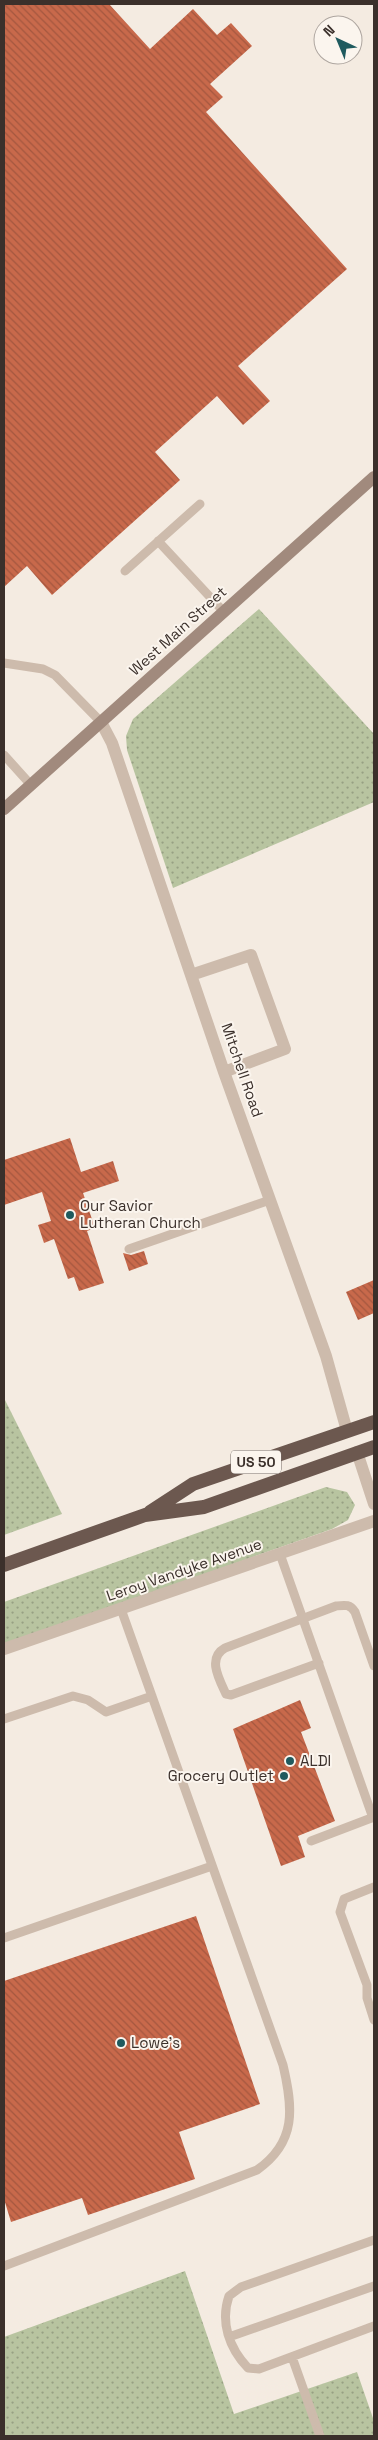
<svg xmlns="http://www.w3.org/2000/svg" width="378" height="2440" viewBox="0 0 378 2440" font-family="'Space Grotesk',sans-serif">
	<defs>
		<pattern id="grass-dots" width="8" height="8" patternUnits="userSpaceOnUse" patternTransform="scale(1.25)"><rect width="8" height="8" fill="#b8c4a0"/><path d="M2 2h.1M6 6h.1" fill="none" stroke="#97a083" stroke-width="1.8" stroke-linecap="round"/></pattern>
		<pattern id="building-back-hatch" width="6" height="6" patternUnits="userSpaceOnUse" patternTransform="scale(1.25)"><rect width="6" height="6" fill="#c8694b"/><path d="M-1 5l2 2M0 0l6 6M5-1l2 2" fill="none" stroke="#a4573f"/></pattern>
	</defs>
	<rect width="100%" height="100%" fill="#f4ebe1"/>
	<path fill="url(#grass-dots)" d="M 259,609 L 374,734 L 374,802 L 173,888 L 127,750 L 126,736 L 133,719 Z
		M 4,1398 L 62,1514 L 4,1535 Z
		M 326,1487 L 347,1492 L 355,1505 L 348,1520 L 332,1529 L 4,1645 L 4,1602 Z
		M 185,2271 L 234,2414 L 357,2372 L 374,2421 L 374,2436 L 4,2436 L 4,2337 Z"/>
	<path fill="url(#building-back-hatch)" d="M 4,4 L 109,4 L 150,49 L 193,9 L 217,35 L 231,23 L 252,46 L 210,84 L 223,97 L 206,112 L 347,269 L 238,366 L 270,401 L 243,425 L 217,396 L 155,452 L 180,480 L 52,595 L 27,566 L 4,587 Z
		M 70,1138 L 81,1172 L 113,1161 L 119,1181 L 83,1193 L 95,1228 L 87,1231 L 104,1283 L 79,1291 L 74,1277 L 68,1279 L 54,1239 L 44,1243 L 38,1225 L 51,1221 L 42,1192 L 4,1205 L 4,1160 Z
		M 144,1251 L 148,1264 L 129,1271 L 123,1253 L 131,1255 Z
		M 374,1280 L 374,1313 L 358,1320 L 346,1292 Z
		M 300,1700 L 311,1728 L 301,1732 L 335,1821 L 298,1836 L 305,1857 L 281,1866 L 233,1729 Z
		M 196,1916 L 260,2104 L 179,2132 L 195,2179 L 88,2215 L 82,2198 L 11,2222 L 4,2199 L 4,1981 Z"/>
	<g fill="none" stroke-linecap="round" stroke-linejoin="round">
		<path stroke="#cdbbac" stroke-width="9" d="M 158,541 L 224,612
			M 125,571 L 200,504
			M 4,663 L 43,669 L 55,675 L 101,722
			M 4,755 L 31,785
			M 129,1249 L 270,1200
			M 280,1554 L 373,1818
			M 319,1663 L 231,1695 L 226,1694 C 219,1679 207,1658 225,1648 L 336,1606 C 345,1605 350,1604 355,1612 L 374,1666
			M 4,1719 L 73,1696 L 88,1700 L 106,1712 L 152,1696
			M 311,1841 L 374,1817
			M 374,1887 L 344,1899 L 340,1912 L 367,1985 L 367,1998 L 374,2020
			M 4,1938 L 212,1866
			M 374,2240 L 241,2287 L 229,2296 C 220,2322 229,2348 248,2368 L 259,2369 L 374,2326
			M 4,2266 L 257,2170 C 297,2142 293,2108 283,2065 L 121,1609
			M 229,2337 L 374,2286
			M 292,2357 L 320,2436"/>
		<path stroke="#cdbbac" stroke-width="12" d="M 101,722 L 112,743 L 224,1072 L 326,1356 L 347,1431
			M 191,975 L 251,955 L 285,1049 L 224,1072
			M 357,1452 L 374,1504
			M 4,1649 L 374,1521"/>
		<path stroke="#a18a7d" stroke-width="12" d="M 4,809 L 374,477"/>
		<path stroke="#6c584f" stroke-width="14" d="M 150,1512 L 193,1484 L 374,1422
			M 4,1565 L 145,1515 L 204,1507 L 374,1447"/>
	</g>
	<g fill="#1f5a5e" stroke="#fbf5ee" stroke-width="2">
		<circle cx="70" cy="1215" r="5"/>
		<circle cx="290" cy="1761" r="5"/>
		<circle cx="284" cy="1776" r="5"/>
		<circle cx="121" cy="2043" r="5"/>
	</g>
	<g text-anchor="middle" stroke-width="4" stroke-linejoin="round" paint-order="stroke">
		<rect fill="#fbf5ee" stroke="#756b66" stroke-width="1" x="231" y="1450.5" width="50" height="23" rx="4"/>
		<g font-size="14" font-weight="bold" fill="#3b302b">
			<text x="256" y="1467">US 50</text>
		</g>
		<g font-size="15" fill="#3b302b" stroke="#fbf5ee">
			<text transform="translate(178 631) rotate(-42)" y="5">West Main Street</text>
			<text transform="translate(242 1070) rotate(71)" y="5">Mitchell Road</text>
			<text transform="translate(184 1570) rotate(-19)" y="5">Leroy Vandyke Avenue</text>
		</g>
		<g font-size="15" fill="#3b302b" stroke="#fbf5ee" text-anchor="start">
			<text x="80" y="1211">Our Savior<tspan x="80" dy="17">Lutheran Church</tspan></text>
			<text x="300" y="1766">ALDI</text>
			<text x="274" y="1781" text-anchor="end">Grocery Outlet</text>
			<text x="131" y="2048">Lowe's</text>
		</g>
	</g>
	<rect width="378" height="2440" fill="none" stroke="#3b302b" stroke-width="10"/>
	<g transform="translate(338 40) rotate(316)"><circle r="24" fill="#fbf5ee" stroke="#aea6a0"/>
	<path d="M0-4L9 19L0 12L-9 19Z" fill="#1f5a5e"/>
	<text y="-8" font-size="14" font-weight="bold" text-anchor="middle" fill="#3b302b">N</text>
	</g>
</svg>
